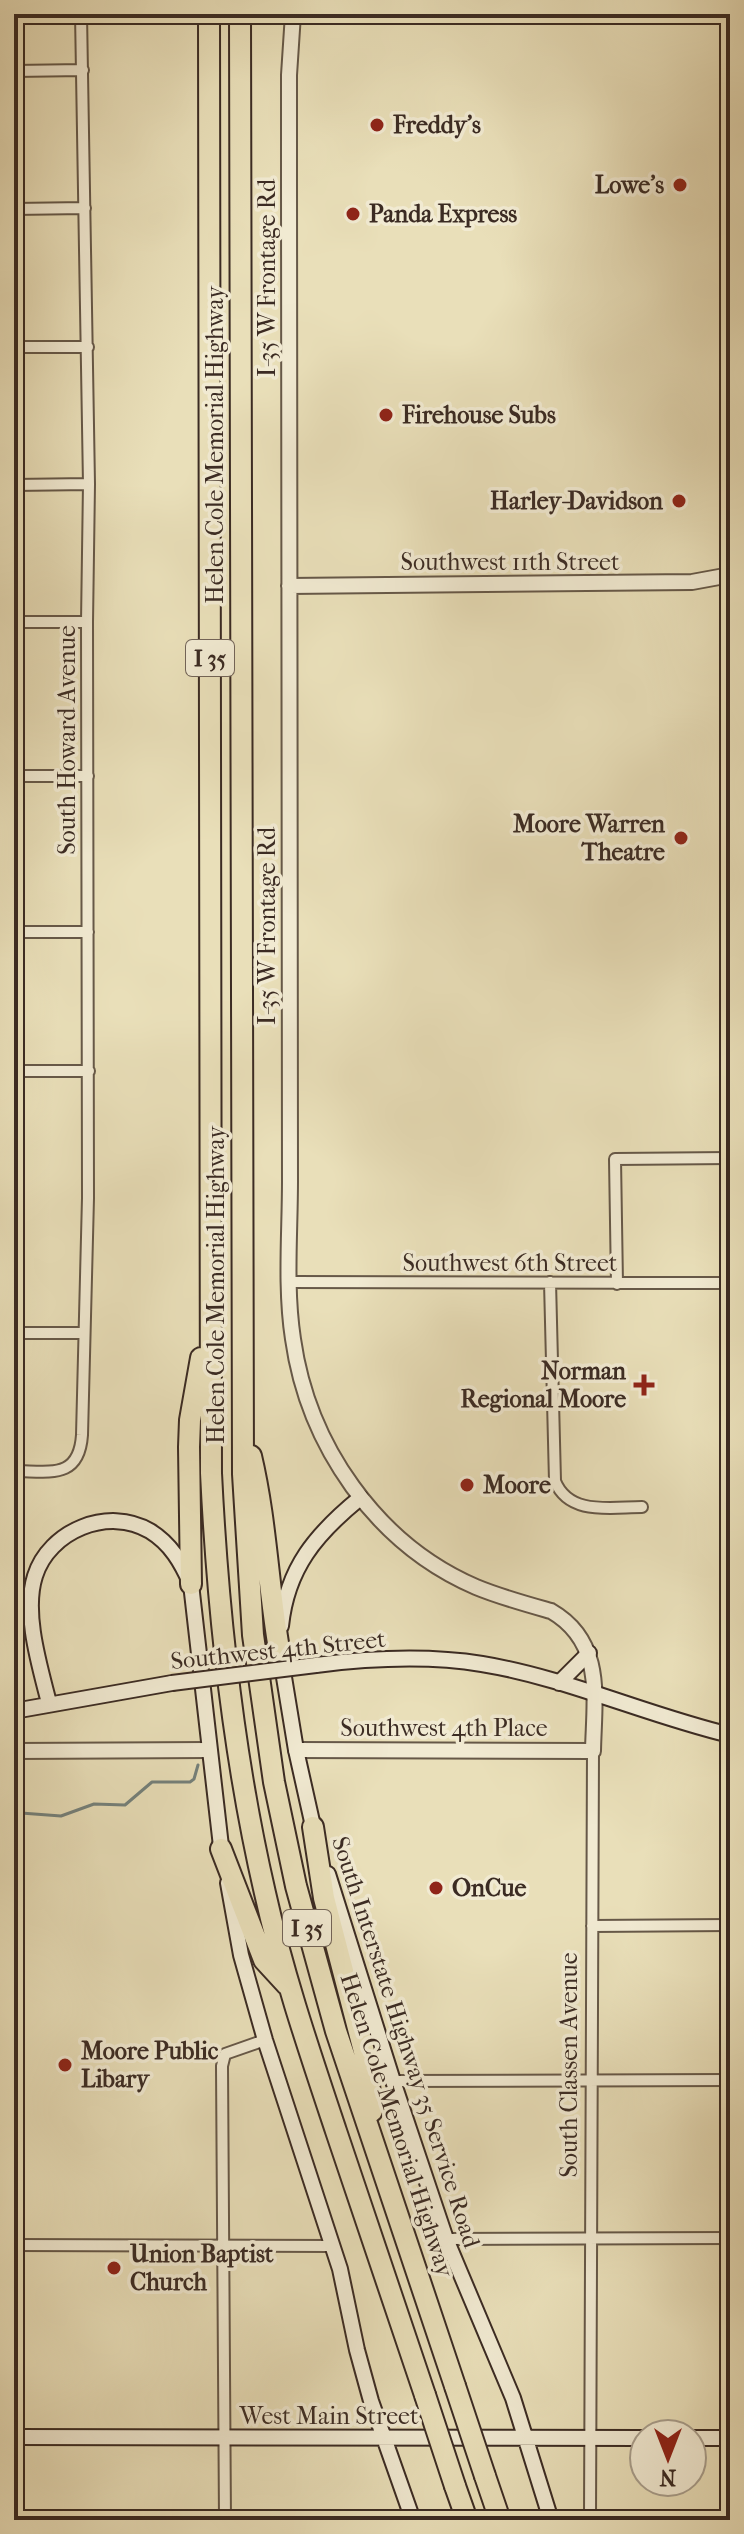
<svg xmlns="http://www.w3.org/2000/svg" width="744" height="2534" viewBox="0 0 744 2534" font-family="'IM FELL French Canon',serif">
	<rect width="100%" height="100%" fill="#e9dfb9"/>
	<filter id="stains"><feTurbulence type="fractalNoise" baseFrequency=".0025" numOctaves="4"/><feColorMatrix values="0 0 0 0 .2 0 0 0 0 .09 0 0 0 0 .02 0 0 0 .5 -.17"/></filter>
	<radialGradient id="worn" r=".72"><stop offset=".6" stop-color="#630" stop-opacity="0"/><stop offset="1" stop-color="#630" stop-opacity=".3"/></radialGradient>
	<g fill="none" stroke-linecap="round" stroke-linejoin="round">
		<path stroke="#74817c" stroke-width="3" d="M 21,1813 L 61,1816 L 94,1804 L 125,1805 L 152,1782 L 190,1782 L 194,1779 L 198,1765"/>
		<defs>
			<path id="minor" d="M 14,71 L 83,70
				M 14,209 L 85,208
				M 14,347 L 88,347
				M 14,485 L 89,484
				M 14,622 L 87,622
				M 14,776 L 88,776
				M 14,932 L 88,932
				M 14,1071 L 89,1071
				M 290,1282 L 730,1283
				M 550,1282 L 555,1481 C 569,1516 611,1507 642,1507
				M 617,1284 L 615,1159 L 730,1158
				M 14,1333 L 84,1333
				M 14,1471 C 49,1471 79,1480 82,1435 L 88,1198 L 87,622 L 89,484 L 81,14
				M 592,1926 L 730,1925
				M 393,2081 L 730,2080
				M 446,2239 L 730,2238
				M 14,2245 L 333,2246
				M 225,2520 L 222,2066 L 225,2054 L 265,2040
				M 590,2520 L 593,1751"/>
			<path id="tertiary" d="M 293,14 L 289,75 L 289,179 L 290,1181 C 290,1233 285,1287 293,1339 C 308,1445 376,1544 476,1587 C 500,1597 526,1604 551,1611 C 605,1642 594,1699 593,1751 L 296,1750
				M 289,586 L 692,582 L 730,575
				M 14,1751 L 209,1750"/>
			<path id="secondary" d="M 281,1626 C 287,1568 316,1534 360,1498
				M 281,1659 L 296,1750 L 315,1835
				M 316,1665 C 371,1658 427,1655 482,1664 C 567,1678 646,1715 730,1735
				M 559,1683 L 589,1653
				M 49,1703 C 40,1667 23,1613 35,1576 C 49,1531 108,1506 150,1531 C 171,1544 181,1562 191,1584 L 222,1855
				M 14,1711 L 172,1683
				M 328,1874 L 393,2081 L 446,2239 L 513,2398 L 551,2520
				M 228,1883 L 241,1955 L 265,2040 L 340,2269 L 357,2350 L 371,2401 L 413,2520
				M 14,2437 L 644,2438
				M 692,2438 L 730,2438"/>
			<path id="motorway" d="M 209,14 L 211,1473 C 218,1615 233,1755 265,1893 C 283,1974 310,2053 336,2131 C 365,2219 395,2307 425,2395
				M 240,14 L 243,1474 L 253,1635 L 274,1782 L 296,1886 L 336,2031 L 455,2386
				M 251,1456 C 266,1519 268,1585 279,1649
				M 191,1584 L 189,1447 L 190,1420 L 201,1358
				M 313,1827 L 324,1898 L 366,2059 L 372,2111
				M 221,1849 L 264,1960 L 287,1985
				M 485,2476 L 500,2520
				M 455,2486 L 467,2520"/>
		</defs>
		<use href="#minor" stroke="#665848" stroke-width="14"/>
		<use href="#tertiary" stroke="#665848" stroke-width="18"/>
		<use href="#secondary" stroke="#3b2b23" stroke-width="18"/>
		<use href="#motorway" stroke="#3b2b23" stroke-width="24"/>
		<use href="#minor" stroke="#f1ead2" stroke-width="10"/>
		<use href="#tertiary" stroke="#f1ead2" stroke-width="14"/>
		<use href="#secondary" stroke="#f1ead2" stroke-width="14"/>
		<use href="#motorway" stroke="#e9dfb9" stroke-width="20"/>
		<defs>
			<path id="secondary-bridge" d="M 172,1683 L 316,1665"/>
			<path id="motorway-bridge" d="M 455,2386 L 485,2476
				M 425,2395 L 455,2486"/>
		</defs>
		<use href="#secondary-bridge" stroke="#3b2b23" stroke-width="18" stroke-linecap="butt"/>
		<use href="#motorway-bridge" stroke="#3b2b23" stroke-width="24" stroke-linecap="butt"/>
		<use href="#secondary-bridge" stroke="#f1ead2" stroke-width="14"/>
		<use href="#motorway-bridge" stroke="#e9dfb9" stroke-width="20"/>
	</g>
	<g fill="#8f2418" stroke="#f1ead2" stroke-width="3">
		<circle cx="377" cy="125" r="8"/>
		<circle cx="680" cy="185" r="8"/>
		<circle cx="353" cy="214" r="8"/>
		<circle cx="386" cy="415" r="8"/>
		<circle cx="679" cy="501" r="8"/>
		<circle cx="681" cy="838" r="8"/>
		<path d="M640 1373h8v8h8v8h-8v8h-8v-8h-8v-8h8z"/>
		<circle cx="467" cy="1485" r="8"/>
		<circle cx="436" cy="1888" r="8"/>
		<circle cx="65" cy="2065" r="8"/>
		<circle cx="114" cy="2268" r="8"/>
	</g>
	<g text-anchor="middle" stroke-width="7" stroke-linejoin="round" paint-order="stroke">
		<g fill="#f1ead2" stroke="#726458" stroke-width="2">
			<rect x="186" y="640" width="48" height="36" rx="6"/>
			<rect x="283" y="1910" width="48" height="36" rx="6"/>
		</g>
		<g font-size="22" font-weight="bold" fill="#3b2b23">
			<text x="210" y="666">I 35</text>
			<text x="307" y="1936">I 35</text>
		</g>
		<g font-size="24" font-weight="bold" fill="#3b2b23" stroke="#f1ead2" text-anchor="start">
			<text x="393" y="133">Freddy's</text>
			<text x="664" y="193" text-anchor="end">Lowe's</text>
			<text x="369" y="222">Panda Express</text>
			<text x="402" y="423">Firehouse Subs</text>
			<text x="663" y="509" text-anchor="end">Harley-Davidson</text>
			<text x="665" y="832" text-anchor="end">Moore Warren<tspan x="665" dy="28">Theatre</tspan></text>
			<text x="626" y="1379" text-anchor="end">Norman<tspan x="626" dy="28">Regional Moore</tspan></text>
			<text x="483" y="1493">Moore</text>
			<text x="452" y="1896">OnCue</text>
			<text x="81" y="2059">Moore Public<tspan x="81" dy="28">Libary</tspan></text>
			<text x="130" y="2262">Union Baptist<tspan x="130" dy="28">Church</tspan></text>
		</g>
		<g font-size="24" fill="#3b2b23" stroke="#f1ead2">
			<text transform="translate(267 278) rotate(-90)" y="8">I-35 W Frontage Rd</text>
			<text transform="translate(215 445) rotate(-90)" y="8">Helen Cole Memorial Highway</text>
			<text x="510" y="570">Southwest 11th Street</text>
			<text transform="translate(67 740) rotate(-90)" y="8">South Howard Avenue</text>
			<text transform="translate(267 926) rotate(-90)" y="8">I-35 W Frontage Rd</text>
			<text x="510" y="1271">Southwest 6th Street</text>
			<text transform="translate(216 1285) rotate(-90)" y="8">Helen Cole Memorial Highway</text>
			<text transform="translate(278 1650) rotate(-6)" y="8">Southwest 4th Street</text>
			<text x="444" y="1736">Southwest 4th Place</text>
			<text transform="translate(406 2042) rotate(72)" y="8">South Interstate Highway 35 Service Road</text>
			<text transform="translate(569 2065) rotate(-90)" y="8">South Classen Avenue</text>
			<text transform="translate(397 2125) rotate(72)" y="8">Helen Cole Memorial Highway</text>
			<text x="329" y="2424">West Main Street</text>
		</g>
	</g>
	<rect width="744" height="2534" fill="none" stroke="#e9dfb9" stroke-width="48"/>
	<rect x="16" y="16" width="712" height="2502" fill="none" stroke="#3b2b23" stroke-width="4"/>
	<rect x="24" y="24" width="696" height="2486" fill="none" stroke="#3b2b23" stroke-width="2"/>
	<g transform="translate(668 2458) rotate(180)"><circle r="38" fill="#f1ead2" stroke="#a89e8c" stroke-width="2"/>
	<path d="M0-6L14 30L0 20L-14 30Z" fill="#8f2418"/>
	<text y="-12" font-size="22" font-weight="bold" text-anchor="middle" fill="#3b2b23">N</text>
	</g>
	<rect width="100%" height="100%" filter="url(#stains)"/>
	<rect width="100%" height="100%" fill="url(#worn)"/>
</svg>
